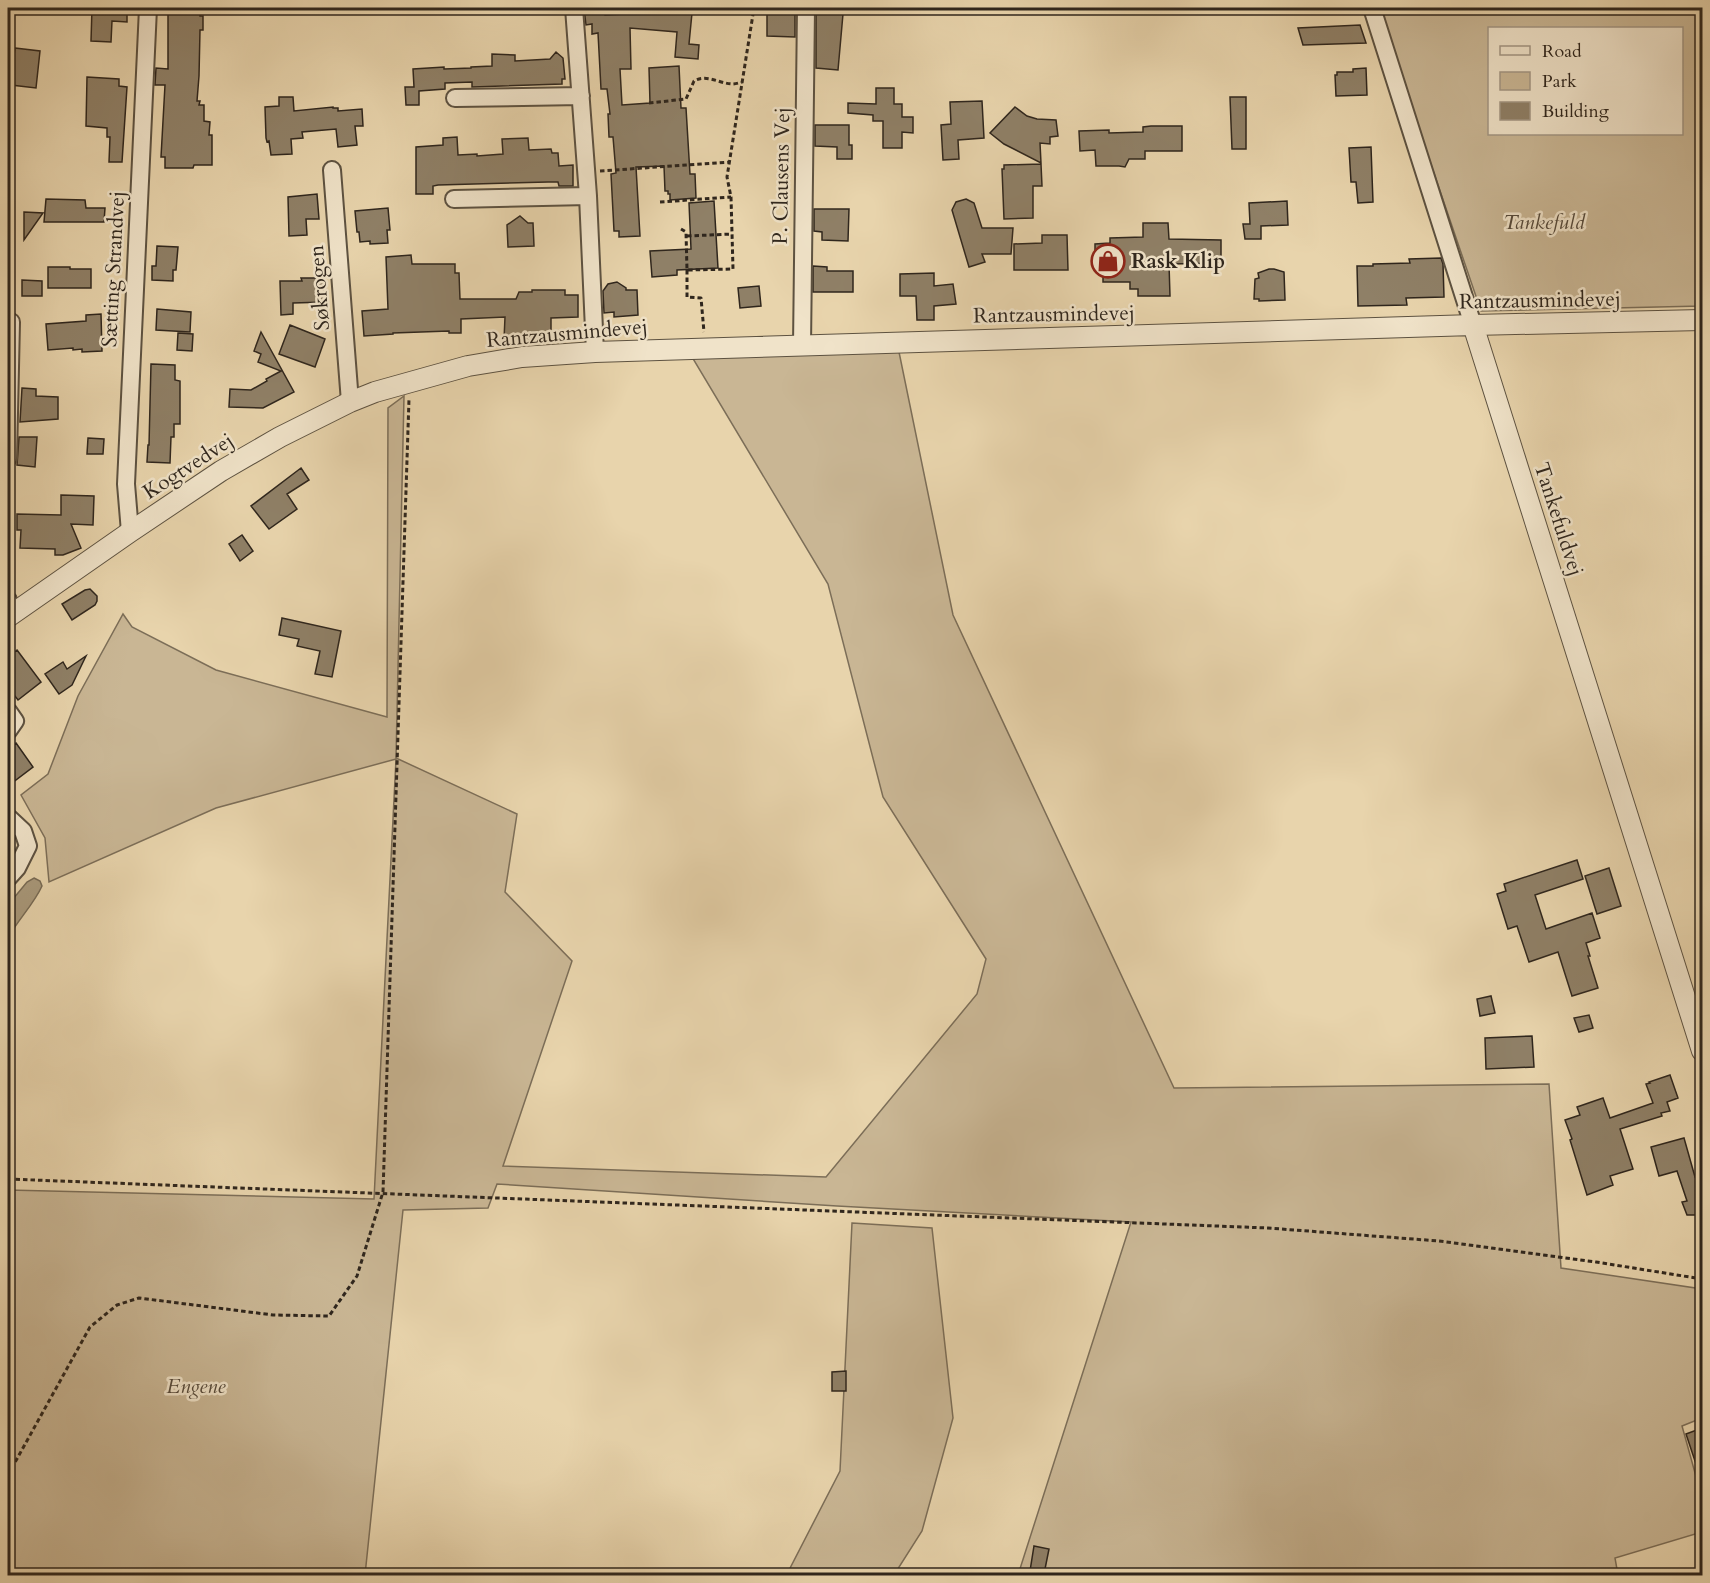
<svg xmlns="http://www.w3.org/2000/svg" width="1710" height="1583" viewBox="0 0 1710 1583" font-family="Cardo,serif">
	<rect width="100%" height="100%" fill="#e8d4ac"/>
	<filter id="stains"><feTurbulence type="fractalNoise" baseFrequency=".00333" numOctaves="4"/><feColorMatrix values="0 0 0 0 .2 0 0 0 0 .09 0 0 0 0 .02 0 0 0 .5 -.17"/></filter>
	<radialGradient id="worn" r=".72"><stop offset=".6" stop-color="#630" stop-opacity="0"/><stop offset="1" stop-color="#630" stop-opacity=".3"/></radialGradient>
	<path fill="#c9b694" stroke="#7c6e58" stroke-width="1.5" fill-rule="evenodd" d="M 1395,8 L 1702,8 L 1702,306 L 1481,311 L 1380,15 ZM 1490,28 L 1682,28 L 1682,134 L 1490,134 Z
		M 899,352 L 953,615 L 1174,1088 L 1549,1084 L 1561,1268 L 1702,1289 L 1702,1418 L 1682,1426 L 1702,1498 L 1702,1532 L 1615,1558 L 1618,1575 L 1018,1575 L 1131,1222 L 837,1206 L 497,1184 L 488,1208 L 403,1210 L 365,1575 L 8,1576 L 8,1190 L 374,1199 L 396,759 L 216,808 L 49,882 L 45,838 L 21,795 L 48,774 L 78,696 L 123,614 L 132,627 L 216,670 L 387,717 L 388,408 L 404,396 L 396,758 L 517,814 L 505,892 L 572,961 L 503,1166 L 826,1177 L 977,994 L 986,959 L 883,797 L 828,584 L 692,357 Z
		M 852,1223 L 932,1228 L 953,1418 L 922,1531 L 894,1575 L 786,1576 L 840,1471 Z"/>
	<path fill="#a9997b" stroke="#786b55" stroke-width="1.5" d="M 34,878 L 40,881 L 42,886 C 34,904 17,921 8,938 L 8,905 L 27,882 Z"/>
	<path fill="#8f8067" stroke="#2f261d" stroke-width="1.5" d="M 92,8 L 127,8 L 127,22 L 112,21 L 111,42 L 91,41 Z
		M 168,8 L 200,8 L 200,16 L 203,16 L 203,30 L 200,30 L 199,76 L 197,101 L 200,101 L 199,105 L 204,105 L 204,121 L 210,122 L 209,135 L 212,135 L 212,165 L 194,165 L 193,168 L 165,168 L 165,157 L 161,157 L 165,85 L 155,85 L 156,68 L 168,69 Z
		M 584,8 L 604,8 L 605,15 L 644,13 L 645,9 L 692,13 L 689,44 L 699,45 L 698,59 L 675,57 L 677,32 L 630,28 L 631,69 L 620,69 L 622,105 L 650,103 L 649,68 L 679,66 L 681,108 L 686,108 L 690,174 L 695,174 L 696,198 L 670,200 L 670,194 L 668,194 L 668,191 L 665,191 L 664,166 L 636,167 L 640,236 L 619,237 L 619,231 L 614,231 L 611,174 L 616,173 L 613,137 L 609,137 L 608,114 L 610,114 L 607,89 L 601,89 L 598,33 L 592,34 L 592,24 L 586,25 Z
		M 767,8 L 779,8 L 779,10 L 795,11 L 795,37 L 767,36 Z
		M 816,8 L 835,10 L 843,14 L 838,70 L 816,68 Z
		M 1360,25 L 1366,43 L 1303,45 L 1298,28 Z
		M 15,48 L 40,51 L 36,88 L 11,85 L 11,82 L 8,82 L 8,54 L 14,55 Z
		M 556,52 L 563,58 L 565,79 L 562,79 L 562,84 L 472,87 L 472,82 L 445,83 L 445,89 L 419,91 L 419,105 L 406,105 L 405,87 L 414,87 L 413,69 L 444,67 L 444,69 L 471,68 L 471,67 L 492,66 L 492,54 L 515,55 L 515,61 L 550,59 Z
		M 1366,68 L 1367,95 L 1336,96 L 1335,75 L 1337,75 L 1337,72 L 1353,72 L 1353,69 Z
		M 87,77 L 119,79 L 119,86 L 127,87 L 122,162 L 109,162 L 110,137 L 107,137 L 107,128 L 86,126 Z
		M 876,88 L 894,88 L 894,104 L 902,104 L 902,117 L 913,117 L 913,133 L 902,132 L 902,148 L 883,148 L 883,121 L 873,121 L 873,115 L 848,113 L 848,103 L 876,104 Z
		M 279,97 L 293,97 L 294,111 L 333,107 L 333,108 L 338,108 L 338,111 L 362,109 L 363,126 L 355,126 L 357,145 L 338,147 L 336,129 L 302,132 L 303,138 L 291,139 L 292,154 L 271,155 L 269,141 L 267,142 L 266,138 L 265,107 L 279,106 Z
		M 1230,97 L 1246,97 L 1246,149 L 1232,149 Z
		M 982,101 L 984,138 L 958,140 L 959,159 L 943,160 L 941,125 L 951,124 L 950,102 Z
		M 1015,107 L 1027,116 L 1037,119 L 1056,120 L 1058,136 L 1050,137 L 1050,144 L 1040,143 L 1041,163 L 1004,144 L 990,133 Z
		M 815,125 L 849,125 L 849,145 L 852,145 L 852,159 L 837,159 L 837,147 L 815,146 Z
		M 1151,126 L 1182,126 L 1182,151 L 1145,151 L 1145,159 L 1129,159 L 1125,167 L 1119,166 L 1096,166 L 1095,150 L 1080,151 L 1079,131 L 1109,130 L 1109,133 L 1143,132 L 1143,127 Z
		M 457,137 L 458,155 L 477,154 L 477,156 L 503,154 L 502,139 L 528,138 L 529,150 L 551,149 L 552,153 L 558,153 L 559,166 L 573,165 L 573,186 L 559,186 L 558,182 L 548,182 L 438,185 L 433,186 L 433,194 L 416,194 L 416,147 L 443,145 L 443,138 Z
		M 1371,147 L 1373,202 L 1358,203 L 1356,182 L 1351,182 L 1349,148 Z
		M 1041,164 L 1042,186 L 1033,186 L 1033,218 L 1004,219 L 1002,169 L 1004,169 L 1004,165 Z
		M 317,194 L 319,219 L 306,219 L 307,235 L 289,236 L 288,197 Z
		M 46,199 L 85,200 L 86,208 L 105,208 L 104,222 L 44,222 Z
		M 966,199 L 974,203 L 982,228 L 1013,228 L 1011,254 L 982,254 L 985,262 L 969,267 L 952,210 L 956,202 Z
		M 714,201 L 718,268 L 677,270 L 677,275 L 652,277 L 650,251 L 691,249 L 689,203 Z
		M 1287,201 L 1288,225 L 1261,226 L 1261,239 L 1245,239 L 1243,224 L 1250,224 L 1249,203 Z
		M 388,208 L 390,230 L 387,230 L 388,243 L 370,244 L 370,241 L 360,242 L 359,232 L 357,232 L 355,211 Z
		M 814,209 L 849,209 L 848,241 L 822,240 L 822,232 L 814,231 Z
		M 24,212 L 43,213 L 24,240 Z
		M 520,216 L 528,223 L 533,223 L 534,246 L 508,247 L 507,225 Z
		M 1143,223 L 1168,223 L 1169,239 L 1221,240 L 1221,263 L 1169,264 L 1170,296 L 1138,296 L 1138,289 L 1130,289 L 1130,282 L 1103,282 L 1103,266 L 1095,266 L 1095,244 L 1110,243 L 1110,238 L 1143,237 Z
		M 1042,235 L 1067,235 L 1068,270 L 1014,270 L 1014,244 L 1042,243 Z
		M 157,246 L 178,247 L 176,270 L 173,270 L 173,281 L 152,280 L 152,266 L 156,266 Z
		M 411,255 L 412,264 L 455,264 L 455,273 L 459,273 L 460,299 L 516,299 L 519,292 L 532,292 L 532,290 L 565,290 L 565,295 L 578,295 L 578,317 L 551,318 L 551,338 L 504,340 L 505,317 L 461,319 L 461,333 L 449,333 L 449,331 L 393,333 L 393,334 L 364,336 L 362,311 L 388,309 L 386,257 Z
		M 1441,258 L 1443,264 L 1444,297 L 1406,298 L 1407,305 L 1358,306 L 1357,266 L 1373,266 L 1373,264 L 1410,263 L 1409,259 Z
		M 813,266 L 827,267 L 827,271 L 853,271 L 853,292 L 813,292 Z
		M 48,267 L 70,267 L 70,269 L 91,269 L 91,288 L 48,288 Z
		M 1269,269 L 1274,269 L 1284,272 L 1285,300 L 1259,301 L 1259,299 L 1254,299 L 1255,279 L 1259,278 L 1258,273 Z
		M 934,273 L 934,286 L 953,284 L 956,304 L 934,306 L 934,320 L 917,320 L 916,296 L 900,296 L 900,274 Z
		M 301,278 L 325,278 L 326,302 L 293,303 L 293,314 L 281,315 L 280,281 L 302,281 Z
		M 22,280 L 42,281 L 42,296 L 22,296 Z
		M 617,282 L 626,288 L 626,290 L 637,290 L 638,315 L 614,317 L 614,312 L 604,313 L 603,291 L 608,284 Z
		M 759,286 L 761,306 L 740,308 L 738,288 Z
		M 157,309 L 191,312 L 190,332 L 156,330 Z
		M 101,314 L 102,351 L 82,352 L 82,349 L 73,350 L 73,348 L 48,350 L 46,324 L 86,321 L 86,315 Z
		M 290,325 L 325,339 L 315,367 L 279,354 Z
		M 261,332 L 294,392 L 263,408 L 229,407 L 230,389 L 251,390 L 267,381 L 266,379 L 281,371 L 258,362 L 261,354 L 254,351 Z
		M 178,333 L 193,334 L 192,351 L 177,350 Z
		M 151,364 L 175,365 L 175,380 L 180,381 L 180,424 L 174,424 L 174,437 L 171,437 L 170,463 L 147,462 L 148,445 L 149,445 Z
		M 22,388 L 36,389 L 36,396 L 58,397 L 58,419 L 20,422 Z
		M 19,437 L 37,437 L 35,467 L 17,465 Z
		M 88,438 L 104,439 L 103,454 L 87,454 Z
		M 301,468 L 309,480 L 287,494 L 297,509 L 269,529 L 251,506 Z
		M 61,495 L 94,496 L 93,525 L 71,524 L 81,548 L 63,555 L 55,555 L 55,549 L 20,548 L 21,530 L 17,530 L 17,514 L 61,515 Z
		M 242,535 L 253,551 L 240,561 L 229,544 Z
		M 90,589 L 97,596 L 97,601 L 95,605 L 72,620 L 62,604 L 85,590 Z
		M 282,618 L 341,631 L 332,677 L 315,674 L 320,651 L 297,646 L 299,639 L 279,635 Z
		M 17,650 L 41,682 L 18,700 L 8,687 L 8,657 Z
		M 86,656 L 72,685 L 59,694 L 45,674 L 63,662 L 67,669 Z
		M 16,743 L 33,767 L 8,786 L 8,749 Z
		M 1577,860 L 1583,879 L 1535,895 L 1546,929 L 1592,913 L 1600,938 L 1586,943 L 1590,956 L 1588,956 L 1598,988 L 1572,996 L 1558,952 L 1529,962 L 1517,926 L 1508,929 L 1497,894 L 1506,891 L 1504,884 Z
		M 1609,868 L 1621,906 L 1597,914 L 1585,876 Z
		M 1491,996 L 1495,1013 L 1480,1016 L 1477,999 Z
		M 1589,1015 L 1593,1028 L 1579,1032 L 1574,1018 Z
		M 1532,1036 L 1534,1067 L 1486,1069 L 1485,1038 Z
		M 1670,1075 L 1678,1098 L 1667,1102 L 1670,1111 L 1661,1113 L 1662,1116 L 1620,1129 L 1633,1169 L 1610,1176 L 1613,1185 L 1587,1195 L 1570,1140 L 1572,1139 L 1565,1120 L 1580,1115 L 1577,1107 L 1603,1098 L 1610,1118 L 1653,1103 L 1646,1084 L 1650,1083 L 1649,1082 Z
		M 1684,1138 L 1695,1177 L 1702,1174 L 1702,1215 L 1687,1215 L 1682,1202 L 1687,1201 L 1677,1171 L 1659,1176 L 1651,1147 Z
		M 846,1371 L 846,1391 L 832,1391 L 832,1372 Z
		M 1702,1428 L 1702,1476 L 1700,1476 L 1686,1434 Z
		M 1034,1546 L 1049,1549 L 1044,1574 L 1030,1571 Z"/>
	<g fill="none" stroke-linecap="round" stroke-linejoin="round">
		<defs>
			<path id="minor" d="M 574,8 L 588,196 L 595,352
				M 1372,8 L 1473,325
				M 455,98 L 581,96
				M 332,170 L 350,402
				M 454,199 L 588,196
				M 8,322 L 11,322 L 8,458
				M 802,346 L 806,8
				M 130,532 L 126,484 L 148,8
				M 8,600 L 10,615
				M 8,711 L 15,721 L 8,731
				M 8,817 L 23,831 L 28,846 L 17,868 L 8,878"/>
			<path id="tertiary" d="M 1473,325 L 1702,1051
				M 8,617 L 130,532 L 221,471 L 280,437 L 350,402 L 375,392 L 468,366 L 522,357 L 595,352 L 1473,325 L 1702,320"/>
		</defs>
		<use href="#minor" stroke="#5d5241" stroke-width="20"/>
		<use href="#tertiary" stroke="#5d5241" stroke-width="22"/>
		<path stroke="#2f261d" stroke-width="3" stroke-dasharray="4.5 3" stroke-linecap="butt" d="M 649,103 L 686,99 L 694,81 C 707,74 718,83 732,84 C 735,84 739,83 742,82
			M 600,171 L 730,162
			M 660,202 L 731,197
			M 681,229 L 686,232 L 687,270 L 733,269 L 731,197 L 727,177 L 754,8
			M 687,236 L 732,234
			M 687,270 L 687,297 L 701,298 L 704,332
			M 8,1179 L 1268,1228 L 1439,1241 L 1596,1262 L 1702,1279
			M 8,1475 L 90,1327 L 117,1305 L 139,1298 L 273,1315 L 329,1316 L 357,1276 L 383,1192 L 409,399"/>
		<use href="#minor" stroke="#f0e3c9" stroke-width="16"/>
		<use href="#tertiary" stroke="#f0e3c9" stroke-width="20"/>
	</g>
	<defs>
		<symbol id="shop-ring" viewBox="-11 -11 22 22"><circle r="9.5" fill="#f0e3c9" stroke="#8f2418" stroke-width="1.5"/><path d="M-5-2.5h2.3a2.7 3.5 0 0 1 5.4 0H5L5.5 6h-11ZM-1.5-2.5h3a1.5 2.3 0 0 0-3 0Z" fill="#8f2418"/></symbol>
	</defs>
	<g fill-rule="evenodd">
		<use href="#shop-ring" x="1089" y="242" width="38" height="38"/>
	</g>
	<g text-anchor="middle" stroke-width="5" stroke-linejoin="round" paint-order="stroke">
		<g font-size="21" fill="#2f261d" stroke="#f0e3c9">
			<text transform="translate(781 176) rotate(-89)" y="7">P. Clausens Vej</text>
			<text transform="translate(113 269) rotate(-87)" y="7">Sætting Strandvej</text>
			<text transform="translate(319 288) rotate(-94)" y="7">Søkrogen</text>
			<text transform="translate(1540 300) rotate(-1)" y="7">Rantzausmindevej</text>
			<text transform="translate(1054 314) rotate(-1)" y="7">Rantzausmindevej</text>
			<text transform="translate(567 333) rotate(-5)" y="7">Rantzausmindevej</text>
			<text transform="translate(188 466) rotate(-33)" y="7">Kogtvedvej</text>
			<text transform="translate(1559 519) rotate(72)" y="7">Tankefuldvej</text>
		</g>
		<g font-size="21" font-style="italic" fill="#564a3b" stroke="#f0e3c9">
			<text x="1544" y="229">Tankefuld</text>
			<text x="196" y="1393">Engene</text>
		</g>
		<g font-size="21" font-weight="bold" fill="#2f261d" stroke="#f0e3c9" text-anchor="start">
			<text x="1131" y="268">Rask Klip</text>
		</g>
	</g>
	<rect width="1710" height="1583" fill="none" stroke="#e8d4ac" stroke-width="30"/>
	<rect x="9" y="9" width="1692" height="1565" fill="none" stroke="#2f261d" stroke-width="3"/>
	<rect x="15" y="15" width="1680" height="1553" fill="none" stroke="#2f261d" stroke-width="1.5"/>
	<rect x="1488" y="27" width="195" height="108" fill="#f0e3c9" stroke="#a39784" stroke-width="1.5"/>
	<rect x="1500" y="46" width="30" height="9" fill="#f0e3c9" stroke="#a39784" stroke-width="1.5"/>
	<text x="1542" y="57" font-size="18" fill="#2f261d">Road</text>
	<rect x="1500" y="72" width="30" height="18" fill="#c9b694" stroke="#a39784" stroke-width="1.5"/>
	<text x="1542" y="87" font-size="18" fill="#2f261d">Park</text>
	<rect x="1500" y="102" width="30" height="18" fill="#8f8067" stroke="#a39784" stroke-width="1.5"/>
	<text x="1542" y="117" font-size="18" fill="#2f261d">Building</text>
	<rect width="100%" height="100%" filter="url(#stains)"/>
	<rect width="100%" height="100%" fill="url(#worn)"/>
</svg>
